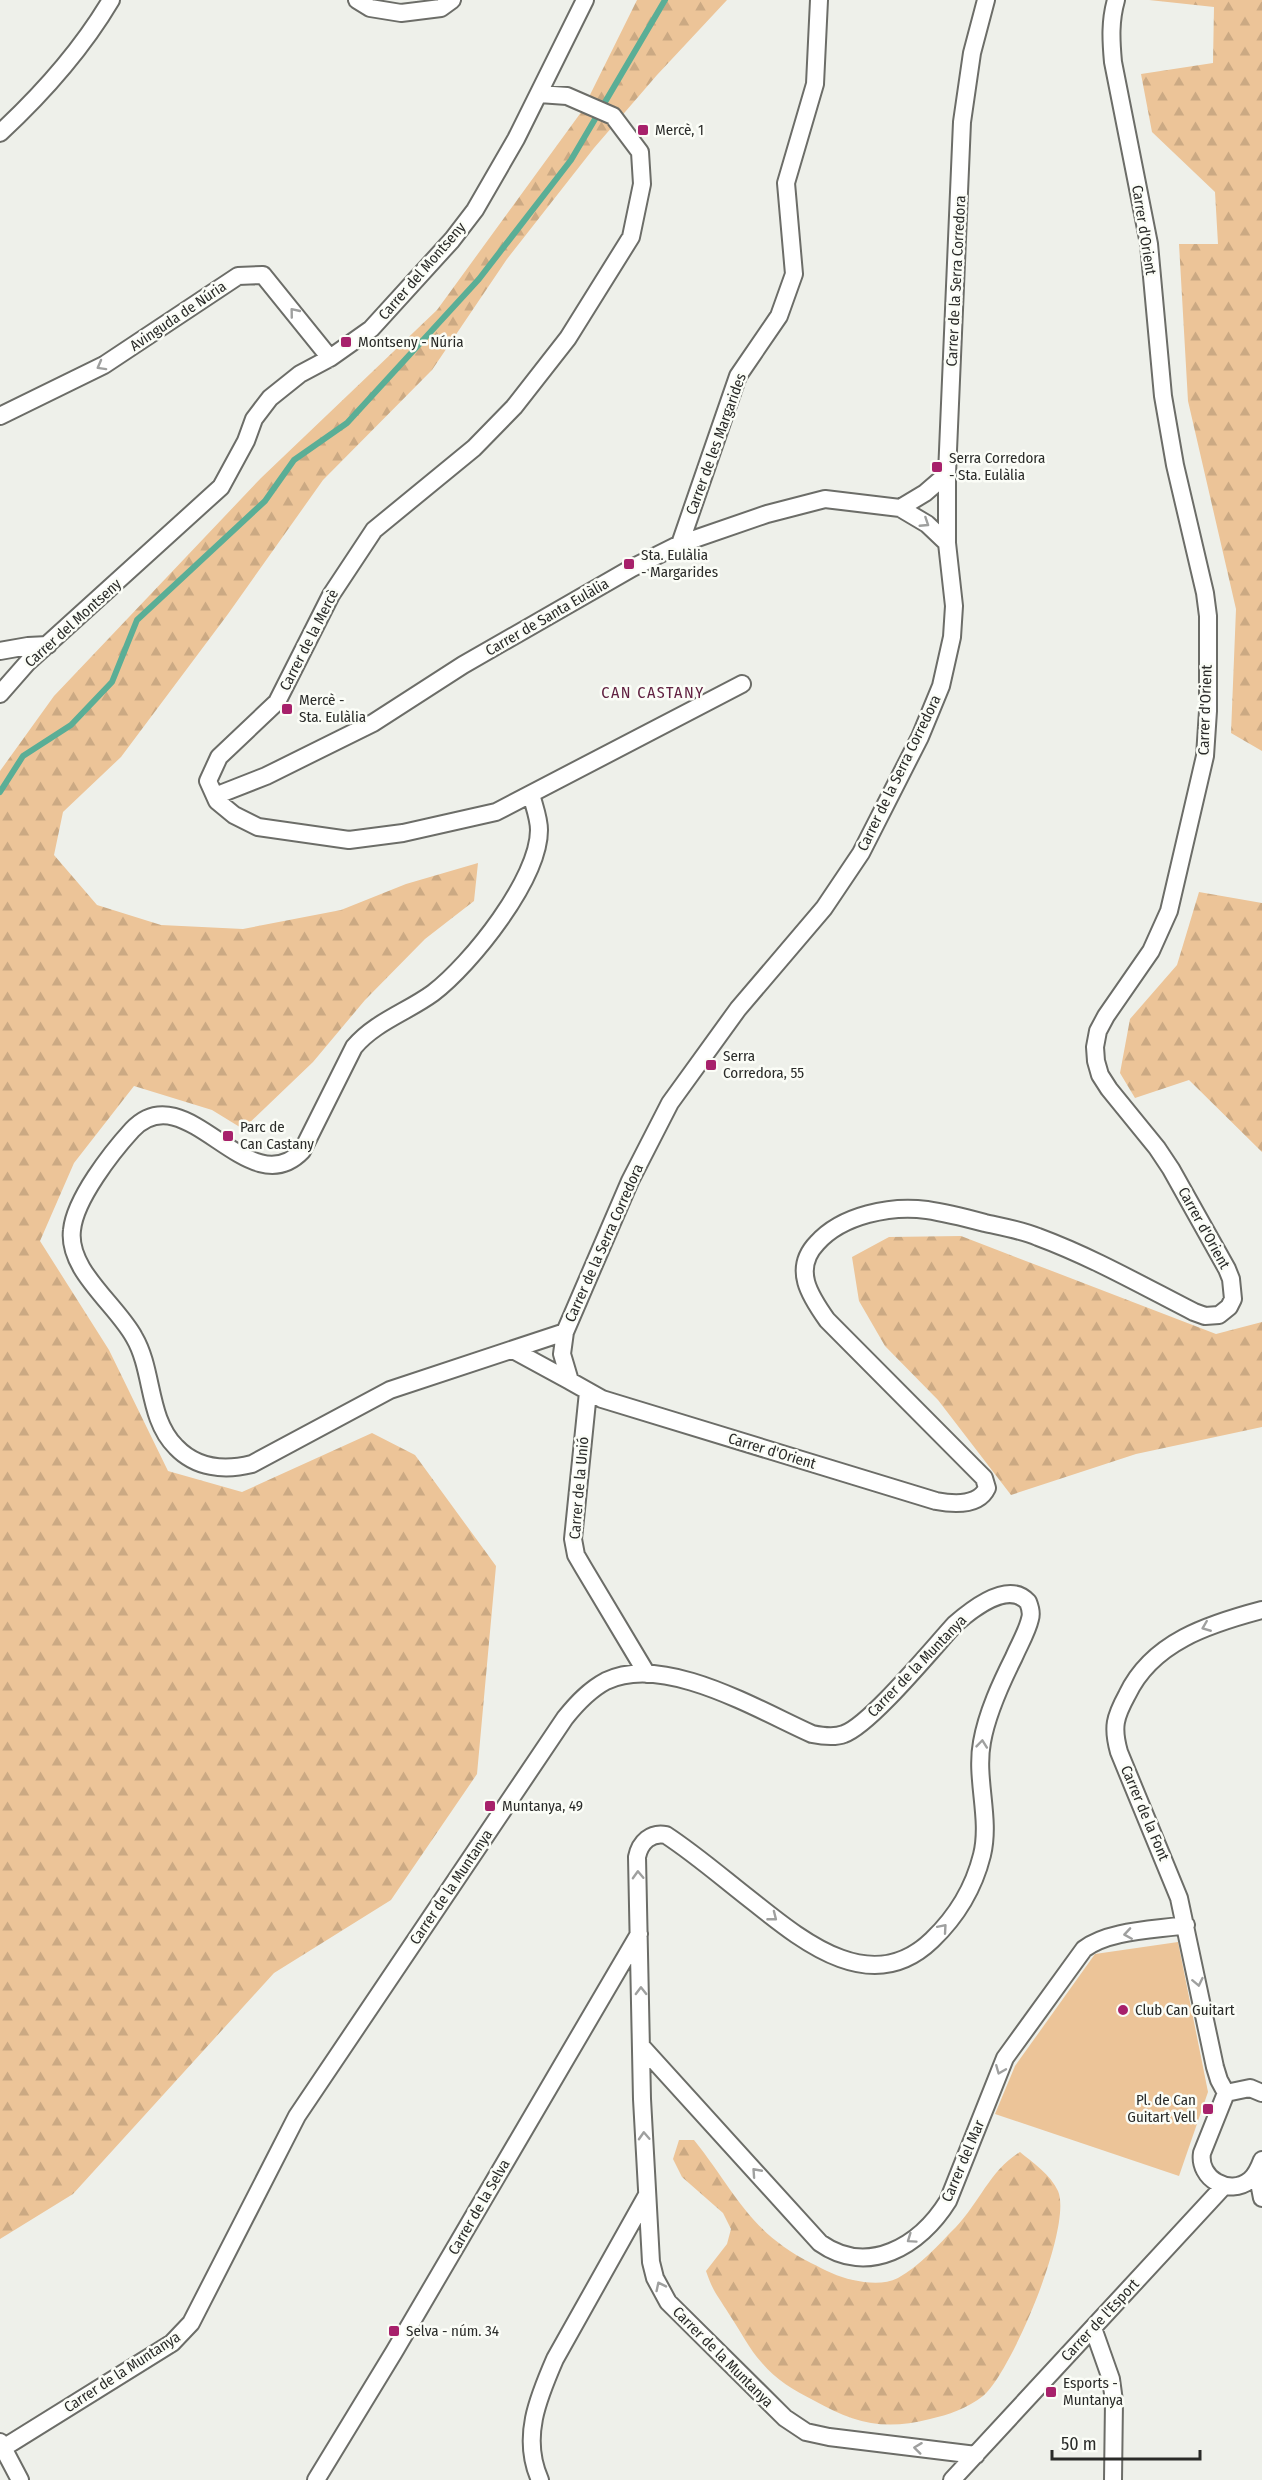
<svg xmlns="http://www.w3.org/2000/svg" width="1262" height="2480" viewBox="0 0 1262 2480" font-family="'Fira Sans Condensed',sans-serif">
	<defs>
		<pattern id="forest-firs" width="22" height="20" patternUnits="userSpaceOnUse" patternTransform="scale(1.5)"><rect width="22" height="20" fill="#ecc498"/><path d="M5 1l3.5 6h-7zM16 11l3.5 6h-7z" fill="#cba983"/></pattern>
	</defs>
	<rect width="100%" height="100%" fill="#eef0ea"/>
	<path fill="url(#forest-firs)" d="M 637,0 L 727,0 L 657,75 L 594,148 L 507,259 L 432,370 L 323,480 L 228,614 L 121,757 L 63,812 L 54,855 L 97,905 L 161,925 L 243,929 L 341,910 L 406,884 L 478,863 L 474,901 L 425,939 L 365,1000 L 313,1062 L 243,1129 L 212,1110 L 134,1086 L 74,1163 L 40,1241 L 109,1350 L 168,1471 L 242,1492 L 372,1433 L 415,1455 L 496,1566 L 477,1774 L 391,1900 L 274,1973 L 73,2194 L 0,2239 L 0,771 L 54,696 L 261,478 L 437,310 L 582,111 Z
		M 1149,0 L 1262,0 L 1262,751 L 1231,733 L 1236,609 L 1188,401 L 1179,244 L 1218,244 L 1215,192 L 1152,132 L 1141,74 L 1213,63 L 1214,7 Z
		M 1199,892 L 1262,903 L 1262,1152 L 1189,1080 L 1135,1098 L 1120,1073 L 1130,1019 L 1177,965 Z
		M 961,1236 L 1216,1334 L 1262,1322 L 1262,1427 L 1136,1454 L 1011,1495 L 938,1400 L 885,1346 L 859,1301 L 852,1257 L 889,1237 Z
		M 679,2140 L 694,2140 C 735,2191 748,2231 811,2263 C 825,2270 838,2277 853,2280 C 867,2283 884,2285 898,2278 C 920,2266 938,2245 956,2227 C 979,2203 991,2169 1020,2152 C 1032,2162 1051,2175 1058,2191 C 1073,2226 1012,2371 983,2396 C 968,2408 948,2415 930,2419 C 883,2431 854,2423 813,2400 C 794,2390 776,2380 762,2363 C 749,2349 740,2330 729,2314 C 718,2296 713,2292 706,2271 L 727,2244 L 731,2229 L 723,2213 L 682,2177 L 673,2159 Z"/>
	<path fill="#ecc498" d="M 1178,1942 L 1208,2092 L 1179,2176 L 995,2114 L 1015,2066 L 1095,1954 Z"/>
	<g fill="none" stroke-linecap="round" stroke-linejoin="round">
		<path stroke="#5aae96" stroke-width="6" d="M 0,792 L 23,756 L 71,725 L 112,682 L 137,620 L 265,501 L 294,460 L 347,423 L 479,279 L 571,160 L 665,0"/>
		<defs>
			<path id="minor" d="M 357,0 L 370,8 L 401,13 L 441,8 L 452,0
				M 539,94 L 567,96 L 613,116 L 640,152 L 642,184 L 631,237 L 568,338 L 514,407 L 474,448 L 374,530 L 331,595 L 277,702 L 219,757 L 208,781 L 217,801 L 234,815 L 258,827 L 349,840 L 403,833 L 496,812 L 742,684
				M 0,133 C 42,94 82,49 111,0
				M 0,416 L 104,365 L 238,276 L 263,275 L 330,358
				M 900,508 L 925,493 L 947,474
				M 680,544 L 738,376 L 779,316 L 794,274 L 786,183 L 815,84 L 819,0
				M 0,651 L 28,646 L 48,645
				M 0,694 L 28,662 L 221,487 L 246,441 L 254,419 L 270,398 L 300,374 L 330,358 L 371,329 L 452,240 L 475,210 L 516,139 L 585,0
				M 531,794 C 534,806 539,818 539,830 C 539,879 471,964 433,993 C 407,1012 375,1022 354,1047 L 302,1151 C 248,1207 186,1072 132,1130 C 112,1152 75,1199 72,1230 C 67,1270 116,1304 134,1337 C 154,1371 147,1418 176,1447 C 196,1468 224,1471 252,1464 L 390,1390 L 565,1332
				M 215,796 L 266,776 L 373,723 L 463,665 L 632,568 L 680,544 L 767,514 L 825,499 L 900,508 L 927,524 L 947,543
				M 513,1350 L 570,1381 L 562,1354 L 565,1332 L 630,1181 L 670,1103 L 738,1009 L 824,908 L 861,853 L 920,737 L 941,686 L 952,637 L 954,606 L 947,543 L 947,474 L 962,122 L 972,53 L 986,0
				M 570,1381 L 602,1399 L 936,1501 C 952,1504 978,1507 987,1488 L 984,1478 L 827,1320 C 810,1296 792,1269 817,1243 C 842,1215 891,1205 927,1210 C 947,1213 966,1218 985,1223 C 1003,1227 1021,1230 1038,1237 C 1092,1257 1143,1286 1194,1312 L 1205,1316 L 1219,1315 L 1229,1307 L 1233,1299 L 1231,1279 L 1227,1269 L 1171,1169 L 1157,1148 L 1109,1089 L 1100,1075 L 1096,1061 L 1095,1047 L 1098,1031 L 1106,1016 L 1151,951 L 1169,911 L 1205,756 L 1208,711 L 1208,616 L 1205,593 L 1175,465 L 1163,396 L 1149,244 L 1113,62 C 1111,40 1110,21 1116,0
				M 588,1392 L 573,1539 L 576,1555 L 583,1567 L 647,1674
				M 642,2047 L 820,2243 C 868,2277 920,2246 948,2201 L 1005,2058 L 1084,1949 C 1109,1930 1155,1930 1186,1925
				M 1226,2093 L 1219,2080 L 1215,2067 L 1179,1898 L 1119,1752 C 1112,1727 1115,1717 1127,1695 C 1152,1642 1209,1624 1262,1610
				M 1262,2093 L 1250,2088 L 1226,2093 L 1202,2153 C 1198,2178 1229,2197 1250,2180 C 1256,2175 1259,2168 1262,2160
				M 1257,2172 L 1262,2198
				M 1093,2328 L 1111,2379 L 1114,2401 L 1113,2480
				M 0,2442 L 20,2480
				M 0,2450 L 172,2343 L 191,2323 L 297,2116 L 565,1718 C 577,1703 589,1690 606,1681 C 664,1653 758,1710 812,1734 C 822,1736 834,1738 844,1734 C 870,1725 933,1648 955,1624 C 971,1610 1008,1580 1028,1602 C 1030,1607 1032,1613 1030,1619 C 1027,1632 1019,1645 1014,1657 C 1001,1683 987,1713 982,1742 C 975,1779 991,1818 982,1855 C 974,1887 956,1917 932,1940 C 873,1997 806,1944 756,1904 C 726,1881 698,1856 666,1835 C 651,1832 640,1842 637,1857 L 642,2099 L 651,2262 L 655,2278 L 668,2302 L 785,2418 L 806,2432 L 829,2437 L 976,2455
				M 316,2480 L 394,2352 L 639,1934
				M 540,2480 C 521,2438 538,2398 555,2359 L 647,2195
				M 952,2480 L 1224,2186"/>
		</defs>
		<use href="#minor" stroke="#6c6d68" stroke-width="20"/>
		<use href="#minor" stroke="#fff" stroke-width="16"/>
	</g>
	<defs><path id="oneway-chevron" d="M-2-3.5L2.5 0L-2 3.5" fill="none" stroke-width="1.6" stroke-linecap="round" stroke-linejoin="round" transform="scale(1.5)"/></defs>
	<g stroke="#9fa09f">
		<use href="#oneway-chevron" transform="translate(294 312) rotate(-129)"/>
		<use href="#oneway-chevron" transform="translate(101 366) rotate(151)"/>
		<use href="#oneway-chevron" transform="translate(925 523) rotate(33)"/>
		<use href="#oneway-chevron" transform="translate(1206 1627) rotate(158)"/>
		<use href="#oneway-chevron" transform="translate(982 1744) rotate(-84)"/>
		<use href="#oneway-chevron" transform="translate(638 1875) rotate(-92)"/>
		<use href="#oneway-chevron" transform="translate(773 1917) rotate(38)"/>
		<use href="#oneway-chevron" transform="translate(943 1928) rotate(-49)"/>
		<use href="#oneway-chevron" transform="translate(1128 1934) rotate(171)"/>
		<use href="#oneway-chevron" transform="translate(1198 1982) rotate(78)"/>
		<use href="#oneway-chevron" transform="translate(641 1991) rotate(-91)"/>
		<use href="#oneway-chevron" transform="translate(1000 2070) rotate(112)"/>
		<use href="#oneway-chevron" transform="translate(644 2136) rotate(-93)"/>
		<use href="#oneway-chevron" transform="translate(756 2172) rotate(-132)"/>
		<use href="#oneway-chevron" transform="translate(911 2239) rotate(145)"/>
		<use href="#oneway-chevron" transform="translate(660 2286) rotate(-116)"/>
		<use href="#oneway-chevron" transform="translate(918 2448) rotate(-173)"/>
	</g>
	<g fill="#a7216b" stroke="#fbfdf7" stroke-width="2">
		<rect x="637" y="124" width="12" height="12" rx="3"/>
		<rect x="340" y="336" width="12" height="12" rx="3"/>
		<rect x="931" y="461" width="12" height="12" rx="3"/>
		<rect x="623" y="558" width="12" height="12" rx="3"/>
		<rect x="281" y="703" width="12" height="12" rx="3"/>
		<rect x="705" y="1059" width="12" height="12" rx="3"/>
		<rect x="222" y="1130" width="12" height="12" rx="3"/>
		<rect x="484" y="1800" width="12" height="12" rx="3"/>
		<circle cx="1123" cy="2010" r="6"/>
		<rect x="1202" y="2103" width="12" height="12" rx="3"/>
		<rect x="388" y="2325" width="12" height="12" rx="3"/>
		<rect x="1045" y="2386" width="12" height="12" rx="3"/>
	</g>
	<g text-anchor="middle" stroke-width="5" stroke-linejoin="round" paint-order="stroke">
		<g font-size="15" fill="#2a2b29" stroke="#fbfdf7" text-anchor="start">
			<text x="655" y="135">Mercè, 1</text>
			<text x="358" y="347">Montseny - Núria</text>
			<text x="949" y="463">Serra Corredora<tspan x="949" dy="17">- Sta. Eulàlia</tspan></text>
			<text x="641" y="560">Sta. Eulàlia<tspan x="641" dy="17">- Margarides</tspan></text>
			<text x="299" y="705">Mercè -<tspan x="299" dy="17">Sta. Eulàlia</tspan></text>
			<text x="723" y="1061">Serra<tspan x="723" dy="17">Corredora, 55</tspan></text>
			<text x="240" y="1132">Parc de<tspan x="240" dy="17">Can Castany</tspan></text>
			<text x="502" y="1811">Muntanya, 49</text>
			<text x="1135" y="2015">Club Can Guitart</text>
			<text x="1196" y="2105" text-anchor="end">Pl. de Can<tspan x="1196" dy="17">Guitart Vell</tspan></text>
			<text x="406" y="2336">Selva - núm. 34</text>
			<text x="1063" y="2388">Esports -<tspan x="1063" dy="17">Muntanya</tspan></text>
		</g>
		<g font-size="15" fill="#2a2b29" stroke="#fbfdf7">
			<text transform="translate(1144 230) rotate(81)" y="5">Carrer d'Orient</text>
			<text transform="translate(422 271) rotate(-49)" y="5">Carrer del Montseny</text>
			<text transform="translate(956 281) rotate(-87)" y="5">Carrer de la Serra Corredora</text>
			<text transform="translate(178 316) rotate(-34)" y="5">Avinguda de Núria</text>
			<text transform="translate(716 444) rotate(-70)" y="5">Carrer de les Margarides</text>
			<text transform="translate(547 617) rotate(-30)" y="5">Carrer de Santa Eulàlia</text>
			<text transform="translate(73 623) rotate(-42)" y="5">Carrer del Montseny</text>
			<text transform="translate(309 640) rotate(-63)" y="5">Carrer de la Mercè</text>
			<text transform="translate(1205 710) rotate(-88)" y="5">Carrer d'Orient</text>
			<text transform="translate(899 773) rotate(-64)" y="5">Carrer de la Serra Corredora</text>
			<text transform="translate(1204 1228) rotate(61)" y="5">Carrer d'Orient</text>
			<text transform="translate(604 1243) rotate(-66)" y="5">Carrer de la Serra Corredora</text>
			<text transform="translate(772 1451) rotate(17)" y="5">Carrer d'Orient</text>
			<text transform="translate(579 1488) rotate(-85)" y="5">Carrer de la Unió</text>
			<text transform="translate(917 1666) rotate(-46)" y="5">Carrer de la Muntanya</text>
			<text transform="translate(1145 1813) rotate(67)" y="5">Carrer de la Font</text>
			<text transform="translate(451 1887) rotate(-56)" y="5">Carrer de la Muntanya</text>
			<text transform="translate(963 2161) rotate(-67)" y="5">Carrer del Mar</text>
			<text transform="translate(479 2207) rotate(-60)" y="5">Carrer de la Selva</text>
			<text transform="translate(1100 2320) rotate(-47)" y="5">Carrer de l'Esport</text>
			<text transform="translate(723 2357) rotate(45)" y="5">Carrer de la Muntanya</text>
			<text transform="translate(122 2372) rotate(-33)" y="5">Carrer de la Muntanya</text>
		</g>
		<g font-size="16" letter-spacing="1.5" fill="#612141" stroke="#fbfdf7">
			<text x="653" y="698">CAN CASTANY</text>
		</g>
	</g>
	<path d="M1052 2450v9h148v-9" fill="none" stroke="#2a2b29" stroke-width="3"/>
	<text x="1061" y="2450" font-size="18" fill="#2a2b29" stroke="#fbfdf7" stroke-width="4.5" paint-order="stroke">50 m</text>
</svg>
